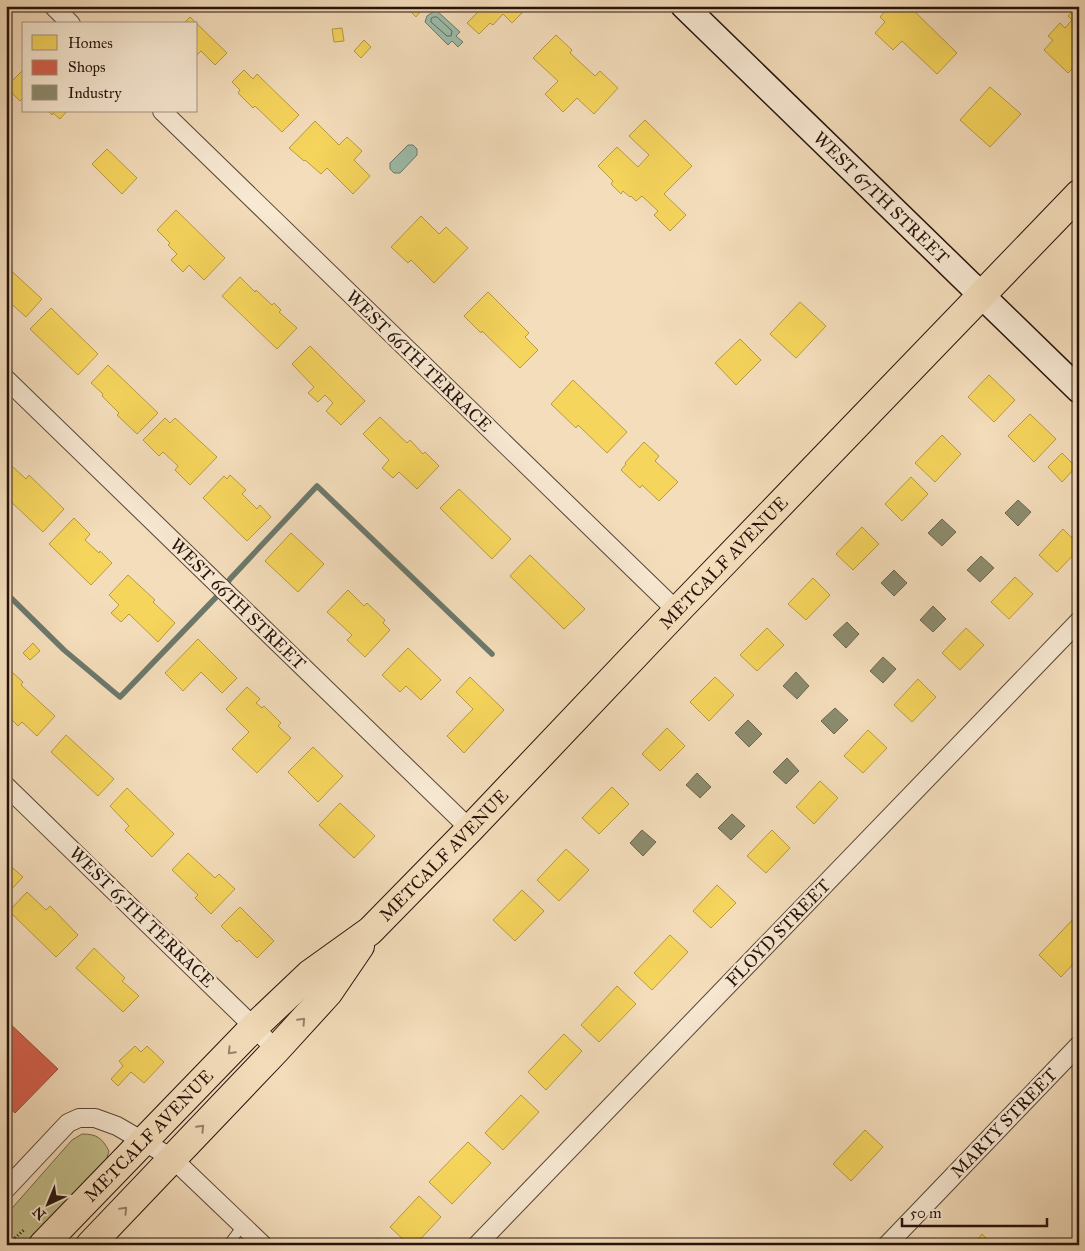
<svg xmlns="http://www.w3.org/2000/svg" width="1085" height="1251" viewBox="0 0 1085 1251" font-family="'IM FELL Great Primer',serif">
	<rect width="100%" height="100%" fill="#f4ddbb"/>
	<filter id="stains"><feTurbulence type="fractalNoise" baseFrequency=".004" numOctaves="4"/><feColorMatrix values="0 0 0 0 .2 0 0 0 0 .09 0 0 0 0 .02 0 0 0 .5 -.17"/></filter>
	<radialGradient id="worn" r=".72"><stop offset=".6" stop-color="#630" stop-opacity="0"/><stop offset="1" stop-color="#630" stop-opacity=".3"/></radialGradient>
	<path fill="#c3bf8b" stroke="#74684a" d="M 82,1134 C 97,1134 102,1138 109,1151 L 105,1164 L 29,1245 L 6,1245 L 6,1215 L 72,1140 Z"/>
	<path fill="#9cbdab" stroke="#6c796b" d="M 436,10 L 460,32 L 456,36 L 463,42 L 458,47 L 452,41 L 448,45 L 425,22 L 427,16 Z
		M 408,145 L 413,145 L 417,149 L 417,155 L 400,173 L 394,173 L 390,169 L 390,163 Z"/>
	<path fill="#f6d55c" stroke="#b79a43" d="M 409,6 L 425,6 L 416,17 L 407,8 Z
		M 472,6 L 515,6 L 522,13 L 512,23 L 503,14 L 493,25 L 490,23 L 479,34 L 467,23 L 478,12 Z
		M 896,6 L 909,6 L 957,53 L 937,74 L 902,41 L 893,50 L 875,33 L 885,22 L 880,17 L 889,7 L 893,10 Z
		M 1077,6 L 1079,8 L 1079,62 L 1068,73 L 1044,50 L 1053,40 L 1048,36 L 1060,23 L 1065,28 L 1072,20 L 1068,16 Z
		M 190,17 L 227,53 L 215,65 L 201,51 L 196,56 L 196,24 L 183,24 Z
		M 342,28 L 344,41 L 334,42 L 332,29 Z
		M 556,35 L 572,50 L 570,53 L 595,76 L 600,71 L 618,88 L 594,114 L 577,98 L 563,112 L 545,94 L 558,81 L 533,58 Z
		M 364,40 L 371,47 L 361,58 L 354,51 Z
		M 24,69 L 24,97 L 20,101 L 6,87 Z
		M 244,70 L 253,79 L 257,74 L 299,115 L 282,132 L 255,106 L 253,108 L 238,93 L 240,90 L 232,82 Z
		M 990,87 L 1021,114 L 990,147 L 960,120 Z
		M 48,111 L 67,111 L 60,119 L 53,113 L 52,115 Z
		M 645,120 L 692,166 L 664,194 L 686,215 L 670,231 L 654,215 L 658,211 L 642,196 L 636,201 L 631,196 L 630,197 L 623,191 L 621,194 L 611,184 L 613,181 L 598,166 L 617,147 L 638,167 L 649,155 L 629,136 Z
		M 315,121 L 339,145 L 347,137 L 362,151 L 354,160 L 370,176 L 353,194 L 327,168 L 321,174 L 305,160 L 304,161 L 289,148 Z
		M 107,149 L 137,178 L 122,194 L 92,164 Z
		M 176,210 L 225,258 L 204,280 L 189,265 L 183,272 L 171,260 L 177,254 L 168,245 L 170,243 L 157,230 Z
		M 421,216 L 439,234 L 446,227 L 468,248 L 434,283 L 411,260 L 408,263 L 391,247 Z
		M 6,266 L 42,299 L 26,317 L 6,299 Z
		M 240,277 L 255,292 L 256,290 L 272,305 L 274,303 L 281,310 L 279,312 L 297,328 L 277,349 L 222,296 Z
		M 488,292 L 529,333 L 525,337 L 538,350 L 520,368 L 482,331 L 481,333 L 464,316 Z
		M 800,302 L 826,326 L 796,358 L 770,334 Z
		M 51,308 L 98,354 L 78,375 L 30,329 Z
		M 740,339 L 761,360 L 736,385 L 715,363 Z
		M 310,346 L 365,401 L 341,425 L 326,411 L 333,403 L 325,395 L 318,402 L 308,393 L 314,387 L 292,364 Z
		M 108,365 L 158,413 L 137,434 L 117,415 L 119,413 L 102,396 L 103,394 L 91,383 Z
		M 989,375 L 1015,400 L 994,422 L 968,397 Z
		M 573,380 L 627,432 L 607,453 L 578,425 L 576,428 L 551,404 Z
		M 1030,414 L 1056,439 L 1034,462 L 1008,436 Z
		M 380,417 L 407,443 L 410,440 L 423,454 L 425,452 L 439,466 L 417,489 L 399,472 L 393,478 L 382,468 L 389,460 L 363,434 Z
		M 165,418 L 170,423 L 175,418 L 217,457 L 190,485 L 175,470 L 178,466 L 163,452 L 159,456 L 143,440 Z
		M 942,435 L 961,454 L 935,482 L 915,463 Z
		M 644,442 L 659,456 L 655,461 L 678,482 L 659,501 L 642,485 L 640,488 L 621,470 L 626,464 L 625,463 Z
		M 1062,453 L 1076,467 L 1062,482 L 1048,467 Z
		M 12,466 L 26,479 L 29,475 L 64,509 L 43,532 L 6,497 L 6,473 Z
		M 230,475 L 246,490 L 242,494 L 257,509 L 260,505 L 271,517 L 247,541 L 203,498 L 224,476 L 227,479 Z
		M 911,477 L 928,494 L 902,521 L 885,504 Z
		M 459,489 L 511,539 L 492,559 L 440,508 Z
		M 74,518 L 90,534 L 85,540 L 99,553 L 100,551 L 112,563 L 91,585 L 49,544 Z
		M 862,527 L 879,544 L 853,570 L 836,554 Z
		M 1063,529 L 1079,545 L 1079,549 L 1057,572 L 1039,555 Z
		M 291,533 L 324,564 L 298,592 L 265,561 Z
		M 530,555 L 585,609 L 564,629 L 510,576 Z
		M 128,575 L 155,600 L 153,602 L 175,623 L 158,642 L 129,614 L 121,622 L 111,613 L 119,605 L 109,595 Z
		M 1015,577 L 1033,594 L 1009,619 L 991,602 Z
		M 813,578 L 830,595 L 806,620 L 788,604 Z
		M 348,590 L 364,606 L 367,603 L 385,620 L 383,623 L 390,630 L 365,657 L 347,640 L 352,635 L 327,612 Z
		M 767,628 L 784,645 L 757,671 L 740,655 Z
		M 966,628 L 984,645 L 960,670 L 942,653 Z
		M 198,639 L 237,678 L 222,693 L 201,672 L 183,691 L 165,673 Z
		M 33,643 L 40,651 L 30,660 L 23,653 Z
		M 408,648 L 441,680 L 421,700 L 406,686 L 400,692 L 382,675 Z
		M 12,672 L 23,682 L 21,685 L 55,716 L 37,736 L 22,722 L 18,726 L 6,714 L 6,678 Z
		M 470,677 L 504,710 L 464,753 L 447,736 L 473,709 L 456,692 Z
		M 715,677 L 734,695 L 709,721 L 690,702 Z
		M 918,679 L 936,697 L 912,722 L 894,705 Z
		M 247,687 L 260,699 L 256,703 L 262,708 L 264,706 L 281,723 L 278,726 L 291,738 L 257,773 L 232,749 L 249,732 L 226,709 Z
		M 667,728 L 685,746 L 660,771 L 642,754 Z
		M 868,730 L 887,748 L 863,773 L 844,756 Z
		M 66,735 L 114,779 L 98,796 L 51,752 Z
		M 313,747 L 343,776 L 318,802 L 288,772 Z
		M 820,781 L 838,798 L 814,824 L 796,807 Z
		M 612,787 L 629,804 L 599,834 L 582,818 Z
		M 127,788 L 174,834 L 152,857 L 125,830 L 129,826 L 110,806 Z
		M 340,803 L 375,836 L 354,858 L 319,825 Z
		M 772,830 L 790,848 L 766,873 L 747,856 Z
		M 566,849 L 589,870 L 559,901 L 537,880 Z
		M 188,853 L 215,878 L 219,874 L 235,889 L 211,914 L 195,898 L 198,895 L 172,870 Z
		M 6,862 L 23,877 L 7,894 L 6,894 Z
		M 717,885 L 736,903 L 711,928 L 693,911 Z
		M 522,890 L 544,911 L 515,941 L 493,920 Z
		M 27,892 L 46,910 L 50,906 L 78,935 L 56,957 L 9,911 Z
		M 240,907 L 274,941 L 257,958 L 239,940 L 237,942 L 221,926 Z
		M 1078,914 L 1079,958 L 1061,977 L 1039,955 Z
		M 670,935 L 688,952 L 652,990 L 634,973 Z
		M 94,948 L 125,978 L 122,981 L 139,996 L 123,1012 L 76,968 Z
		M 617,986 L 636,1004 L 599,1042 L 581,1025 Z
		M 564,1034 L 582,1051 L 546,1090 L 528,1072 Z
		M 135,1046 L 141,1052 L 147,1046 L 164,1062 L 144,1083 L 131,1072 L 118,1086 L 111,1079 L 123,1066 L 119,1061 Z
		M 521,1095 L 539,1112 L 503,1150 L 485,1133 Z
		M 865,1130 L 883,1147 L 851,1181 L 833,1164 Z
		M 468,1142 L 491,1163 L 452,1204 L 429,1182 Z
		M 419,1196 L 441,1217 L 415,1245 L 409,1245 L 390,1227 Z
		M 982,1234 L 993,1245 L 973,1245 Z
		M 378,1238 L 385,1245 L 372,1245 Z"/>
	<path fill="#d6604d" stroke="#a14939" d="M 6,1020 L 58,1069 L 15,1113 L 6,1105 Z"/>
	<path fill="#8c8c6e" stroke="#6d6750" d="M 1018,500 L 1031,512 L 1018,526 L 1005,513 Z
		M 942,519 L 956,532 L 942,546 L 928,533 Z
		M 981,556 L 994,568 L 980,582 L 967,570 Z
		M 894,570 L 907,583 L 894,596 L 881,583 Z
		M 933,606 L 946,619 L 933,632 L 920,620 Z
		M 847,622 L 859,634 L 846,648 L 833,635 Z
		M 883,657 L 896,669 L 883,683 L 870,671 Z
		M 796,672 L 809,686 L 797,699 L 783,686 Z
		M 835,708 L 848,720 L 834,734 L 821,721 Z
		M 748,720 L 762,734 L 749,747 L 735,733 Z
		M 787,758 L 799,771 L 786,784 L 773,772 Z
		M 697,773 L 711,787 L 700,798 L 686,785 Z
		M 732,814 L 745,826 L 731,840 L 718,828 Z
		M 642,830 L 656,842 L 643,856 L 630,843 Z"/>
	<g fill="none" stroke-linecap="round" stroke-linejoin="round">
		<path stroke="#60685a" stroke-width="1" d="M 434,17 L 437,17 L 452,31 L 451,36 L 447,36 L 431,22 L 431,19 Z"/>
		<path stroke="#6c796b" stroke-width="5.5" d="M 6,593 L 64,650 L 120,697 L 223,590 L 230,579 L 317,486 L 492,654"/>
		<defs>
			<path id="lane" d="M 228,1245 L 243,1225"/>
			<path id="street" d="M 53,6 L 71,24
				M 162,111 L 677,611
				M 6,379 L 470,829
				M 6,786 L 254,1027 L 276,1050
				M 6,1189 L 68,1123 L 79,1118 L 95,1118 L 117,1126 L 172,1158 L 263,1245
				M 477,1245 L 1079,621
				M 887,1245 L 1079,1045"/>
			<g id="secondary">
				<path id="s1" d="M 684,6 L 1079,390"/>
			</g>
			<g id="primary">
				<path id="s2" d="M 43,1245 L 254,1027 L 310,974 L 370,931 L 470,829 L 677,611 L 1079,194"/>
				<path d="M 90,1245 L 276,1050 L 328,993 L 360,946"/>
			</g>
		</defs>
		<use href="#lane" stroke="#594536" stroke-width="11"/>
		<use href="#street" stroke="#594536" stroke-width="20"/>
		<use href="#secondary" stroke="#25120a" stroke-width="28"/>
		<use href="#primary" stroke="#25120a" stroke-width="30"/>
		<path stroke="#25120a" stroke-width="3" stroke-dasharray="1 2.5" stroke-linecap="butt" d="M 7,1245 L 25,1229"/>
		<use href="#lane" stroke="#f8e9d3" stroke-width="9"/>
		<use href="#street" stroke="#f8e9d3" stroke-width="18"/>
		<use href="#secondary" stroke="#f8e9d3" stroke-width="25"/>
		<use href="#primary" stroke="#f4ddbb" stroke-width="28"/>
	</g>
	<defs><path id="oneway-chevron" d="M-2-3.5L2.5 0L-2 3.5" fill="none" stroke-width="1.6" stroke-linecap="round" stroke-linejoin="round" transform="scale(1.25)"/></defs>
	<g stroke="#97826b">
		<use href="#oneway-chevron" transform="translate(302 1021) rotate(-47)"/>
		<use href="#oneway-chevron" transform="translate(231 1051) rotate(134)"/>
		<use href="#oneway-chevron" transform="translate(201 1128) rotate(-46)"/>
		<use href="#oneway-chevron" transform="translate(124 1210) rotate(-46)"/>
	</g>
	<g text-anchor="middle" stroke-width="5" stroke-linejoin="round" paint-order="stroke">
		<g font-size="18" fill="#25120a" stroke="#f8e9d3">
			<text dy="6" stroke="none"><textPath href="#s1" startOffset="275">WEST 67TH STREET</textPath></text>
			<text transform="translate(419 361) rotate(44)" y="6">WEST 66TH TERRACE</text>
			<text dy="6" stroke="none"><textPath href="#s2" startOffset="965">METCALF AVENUE</textPath></text>
			<text transform="translate(238 604) rotate(44)" y="6">WEST 66TH STREET</text>
			<text dy="6" stroke="none"><textPath href="#s2" startOffset="560">METCALF AVENUE</textPath></text>
			<text transform="translate(142 917) rotate(44)" y="6">WEST 65TH TERRACE</text>
			<text transform="translate(778 933) rotate(-46)" y="6">FLOYD STREET</text>
			<text transform="translate(1004 1123) rotate(-46)" y="6">MARTY STREET</text>
			<text dy="6" stroke="none"><textPath href="#s2" startOffset="152">METCALF AVENUE</textPath></text>
		</g>
	</g>
	<rect width="1085" height="1251" fill="none" stroke="#f4ddbb" stroke-width="25"/>
	<rect x="8" y="8" width="1070" height="1236" fill="none" stroke="#25120a" stroke-width="2.5"/>
	<rect x="12" y="12" width="1060" height="1226" fill="none" stroke="#25120a"/>
	<rect x="22" y="22" width="175" height="90" fill="#f8e9d3" stroke="#a49383"/>
	<rect x="32" y="35" width="25" height="15" fill="#f6d55c" stroke="#a49383"/>
	<text x="68" y="48" font-size="15" fill="#25120a">Homes</text>
	<rect x="32" y="60" width="25" height="15" fill="#d6604d" stroke="#a49383"/>
	<text x="68" y="72" font-size="15" fill="#25120a">Shops</text>
	<rect x="32" y="85" width="25" height="15" fill="#8c8c6e" stroke="#a49383"/>
	<text x="68" y="98" font-size="15" fill="#25120a">Industry</text>
	<g transform="translate(48 1204) rotate(224)" stroke="#f8e9d3" stroke-width="4" paint-order="stroke">
	<path d="M0-4L9 19L0 12L-9 19Z" fill="#25120a"/>
	<text y="-8" font-size="14" font-weight="bold" text-anchor="middle" fill="#25120a">N</text>
	</g>
	<path d="M902 1218v8h145v-8" fill="none" stroke="#25120a" stroke-width="2.5"/>
	<text x="910" y="1218" font-size="15" fill="#25120a" stroke="#f8e9d3" stroke-width="4" paint-order="stroke">50 m</text>
	<rect width="100%" height="100%" filter="url(#stains)"/>
	<rect width="100%" height="100%" fill="url(#worn)"/>
</svg>
